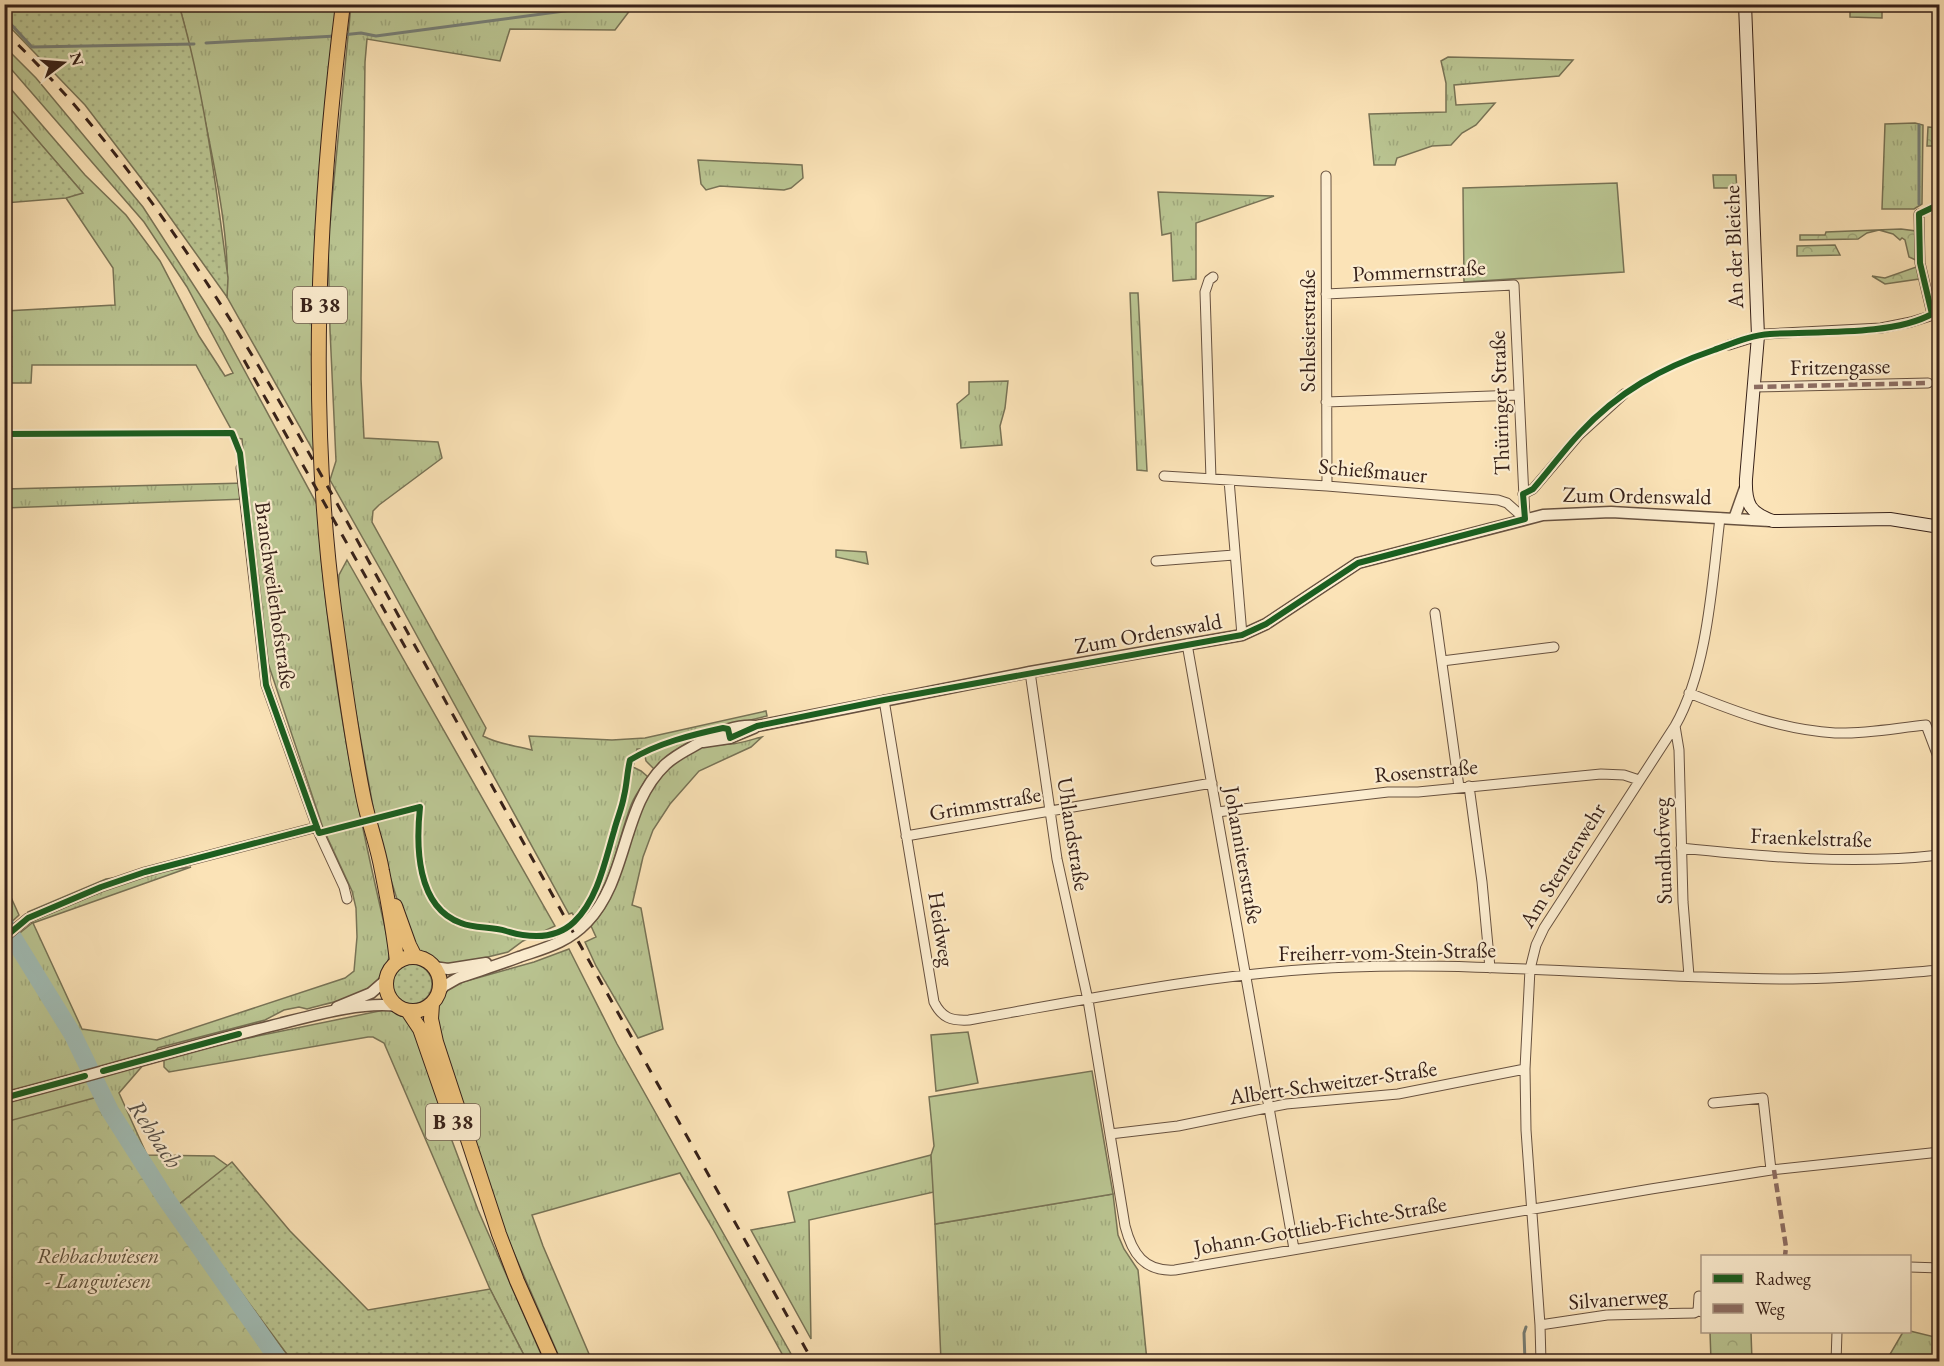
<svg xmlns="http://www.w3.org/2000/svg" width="1944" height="1366" viewBox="0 0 1944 1366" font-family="'EB Garamond',serif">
	<defs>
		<pattern id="grass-tufts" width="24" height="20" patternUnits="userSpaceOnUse" patternTransform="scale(1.5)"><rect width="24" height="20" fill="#bac592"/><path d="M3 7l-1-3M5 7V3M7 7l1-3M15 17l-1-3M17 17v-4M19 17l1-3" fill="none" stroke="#a0a97d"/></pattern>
		<pattern id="forest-crowns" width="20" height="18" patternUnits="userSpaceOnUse" patternTransform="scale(1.5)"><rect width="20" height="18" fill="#bac592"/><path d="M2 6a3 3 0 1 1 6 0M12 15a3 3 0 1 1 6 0" fill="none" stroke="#a0a97d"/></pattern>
		<pattern id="garden-dots" width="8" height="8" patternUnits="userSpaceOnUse" patternTransform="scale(1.5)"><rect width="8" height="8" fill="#bac592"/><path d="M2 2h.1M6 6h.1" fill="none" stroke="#a0a97d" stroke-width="1.8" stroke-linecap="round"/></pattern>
	</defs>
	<rect width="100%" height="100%" fill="#fbe3b7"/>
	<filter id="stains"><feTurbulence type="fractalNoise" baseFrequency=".00333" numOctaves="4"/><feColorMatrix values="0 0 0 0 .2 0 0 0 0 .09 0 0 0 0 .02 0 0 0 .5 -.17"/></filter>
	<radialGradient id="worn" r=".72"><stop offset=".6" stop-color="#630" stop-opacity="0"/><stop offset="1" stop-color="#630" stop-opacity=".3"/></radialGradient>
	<path fill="url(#grass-tufts)" stroke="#787356" stroke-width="1.5" d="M 179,5 L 337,5 L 314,452 L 227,297 C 230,242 217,179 206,125 C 198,85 190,44 179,5 Z
		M 351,5 L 634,5 L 615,30 L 510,29 L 500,61 L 367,39 L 365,62 L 361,379 L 364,438 L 438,442 L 442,458 L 379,505 L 373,511 L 372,522 L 486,728 L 483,736 C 500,745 514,745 532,750 L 529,736 L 612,740 L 645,738 L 766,711 L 767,716 C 726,725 683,737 654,769 L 646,761 L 645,756 L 654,749 L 637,749 L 633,767 L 641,771 L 648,777 C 642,786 635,795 631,805 C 615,848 612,888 579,923 L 572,913 L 569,914 L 387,581 L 330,480 L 336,461 L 330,330 L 328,242 Z
		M 5,47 L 36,78 L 143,207 L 222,329 L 320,510 C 318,550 325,589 329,628 C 342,736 365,843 390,949 C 387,995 342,999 307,1009 L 299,1007 L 284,1010 L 265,1020 L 158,1048 L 119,1093 L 147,1155 L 214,1156 L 228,1166 L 177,1206 L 292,1361 L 5,1361 L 5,950 L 21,932 L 32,923 L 28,912 L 106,879 L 191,867 L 33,923 L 82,1029 L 157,1040 L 345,978 L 354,971 L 357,937 L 356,908 L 352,891 L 323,828 L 268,663 L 246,499 L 5,508 L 5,489 L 246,483 L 242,439 L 236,438 L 196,365 L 32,365 L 31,383 L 5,383 L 5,311 L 115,305 L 113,268 L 66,198 L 82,192 L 5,103 L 4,81 L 85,175 L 126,215 L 160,261 L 199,336 L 225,376 L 233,373 L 187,287 L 144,222 L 5,62 Z
		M 1448,57 L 1573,60 L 1559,76 L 1454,85 L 1456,105 L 1495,103 L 1476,125 L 1462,133 L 1451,145 L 1432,146 L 1397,158 L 1395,165 L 1374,165 L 1369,114 L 1446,112 L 1446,83 L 1441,61 Z
		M 1915,123 L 1923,125 L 1922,204 L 1914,209 L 1882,209 L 1885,124 Z
		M 698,160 L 802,165 L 803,178 L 791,188 L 784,190 L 720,186 L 706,190 L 701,184 Z
		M 1713,175 L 1736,175 L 1738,208 L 1734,208 L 1733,183 L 1732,188 L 1714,188 Z
		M 1158,192 L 1274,196 L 1196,223 L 1196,279 L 1173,281 L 1171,233 L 1162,235 Z
		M 1130,293 L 1138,293 L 1147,471 L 1137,470 Z
		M 1008,381 L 1005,408 L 1000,426 L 1002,445 L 961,448 L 957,404 L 969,394 L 969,382 Z
		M 836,550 L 866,552 L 868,564 L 836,557 Z
		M 347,560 L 555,926 L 523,941 L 508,952 L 455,965 L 438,964 L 419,950 L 407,931 L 380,845 L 353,697 L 338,591 L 339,575 Z
		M 762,737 L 751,747 L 699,771 L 670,804 L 653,830 L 643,857 L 632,905 L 641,908 L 663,1029 L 638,1038 L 596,966 L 585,942 L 596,937 L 591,926 C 638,876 623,785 691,751 C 705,744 716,745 730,744 C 741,744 752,739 762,737 Z
		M 5,884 L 19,915 L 5,928 L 4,928 Z
		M 569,949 L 617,1044 L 795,1361 L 786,1361 L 713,1229 L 680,1173 L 532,1215 L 543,1246 L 592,1361 L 561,1361 L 503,1228 L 433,1013 L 446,991 L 456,984 L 534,962 Z
		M 389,1009 C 403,1011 409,1021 415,1033 L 445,1122 L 478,1210 L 544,1361 L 527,1361 L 490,1289 L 384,1043 L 373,1037 L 368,1037 L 169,1072 L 164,1067 L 164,1059 L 229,1042 Z
		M 931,1155 L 934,1192 L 809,1220 L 811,1339 L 751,1230 L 795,1222 L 788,1192 Z
		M 1113,1194 L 1118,1235 L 1124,1249 L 1138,1270 L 1147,1361 L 941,1361 L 935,1224 Z
		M 1910,1331 L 1939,1338 L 1939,1361 L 1888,1361 L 1889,1356 L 1903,1332 Z"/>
	<path fill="url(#forest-crowns)" stroke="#787356" stroke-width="1.5" d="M 1882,4 L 1882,18 L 1850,17 L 1850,5 Z
		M 1928,127 L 1939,128 L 1939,146 L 1927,146 Z
		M 1901,229 L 1916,231 L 1918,261 L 1909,257 L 1905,240 L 1902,238 L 1900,240 L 1893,234 L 1879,230 L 1867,233 L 1858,239 L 1800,240 L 1800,235 L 1825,235 L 1826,232 Z
		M 1835,245 L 1840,255 L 1797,256 L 1797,246 Z
		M 1919,266 L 1919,279 L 1885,284 L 1872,276 L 1885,278 Z
		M 109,1094 L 122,1134 L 140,1158 L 150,1184 L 177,1216 L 184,1230 L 280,1361 L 5,1361 L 5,1122 Z
		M 1710,1332 L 1751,1332 L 1752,1361 L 1711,1361 Z"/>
	<path fill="url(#garden-dots)" stroke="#787356" stroke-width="1.5" d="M 5,4 L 179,5 C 205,94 216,186 228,278 L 227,297 L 157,199 L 85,105 L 5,22 Z
		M 5,103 L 15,114 L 83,193 L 66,198 L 5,203 Z
		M392 984a20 20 0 1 1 40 0a20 20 0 1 1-40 0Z
		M 232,1162 L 290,1231 L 368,1310 L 490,1289 L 527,1361 L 292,1361 L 177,1206 Z"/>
	<path fill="#bac592" stroke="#787356" stroke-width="1.5" d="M 1617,183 L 1624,272 L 1464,282 L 1463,188 Z
		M 968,1032 L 978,1083 L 936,1091 L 931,1035 Z
		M 1092,1071 L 1113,1194 L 935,1224 L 931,1155 L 934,1146 L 929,1097 Z"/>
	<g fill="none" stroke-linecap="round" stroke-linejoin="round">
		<path stroke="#777f77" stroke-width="3" d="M 8,21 L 32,47 L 194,44
			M 342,35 L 361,33 L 376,36 L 602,6
			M 206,43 L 336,36
			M 1919,125 L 1919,204
			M 1525,1362 L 1524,1333 L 1526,1327"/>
		<path stroke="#a1bdb6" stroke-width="18" d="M 4,923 L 73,1035 L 110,1111 L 164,1196 L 280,1362"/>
		<defs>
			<path id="minor" d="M 1326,176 L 1327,486
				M 1919,214 L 1920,263 L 1932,314
				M 1326,294 L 1514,285 L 1525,519
				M 1729,345 L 1764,334 L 1881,328 L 1911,322 L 1940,313
				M 1754,387 L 1928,383
				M 1326,402 L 1518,395
				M 241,468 L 266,685 L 319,833 L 344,887 L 347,899
				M 1164,476 L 1327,486 L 1498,500 L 1507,503 L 1525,519
				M 1211,479 L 1205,292 L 1209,280 L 1213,277
				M 1229,480 L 1242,635
				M 1523,494 L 1533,489 L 1579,435 L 1624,394
				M 1156,561 L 1234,555
				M 1435,613 L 1459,787
				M 1187,644 L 1294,1249
				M 1442,661 L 1554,647
				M 1030,672 L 1057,859 L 1088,1000 L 1125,1226 C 1132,1253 1144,1272 1175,1270 L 1651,1189 L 1771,1170 L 1940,1152
				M 1689,693 C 1736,712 1783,730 1835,733 C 1865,734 1896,728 1926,725 L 1940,762
				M 884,700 L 934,1002 C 942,1018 951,1021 969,1020 C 1095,998 1223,971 1352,967 C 1499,962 1646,979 1793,979 C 1842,979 1891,974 1940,970
				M 1675,726 L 1679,750 L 1683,902 L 1689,976
				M 1469,786 L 1482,882 L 1490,968
				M 1217,812 L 1388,792 L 1418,792 L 1601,774 L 1624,775 L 1639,780
				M 906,836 L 1212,783
				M 1681,848 C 1767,857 1853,865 1940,855
				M 4,938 L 28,918 L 101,887 L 145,872 L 317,827
				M 1713,1103 L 1763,1098 L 1771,1170
				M 1110,1134 L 1178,1126 L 1286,1104 L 1398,1094 L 1525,1069
				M 1910,1267 L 1940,1268
				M 1702,1297 L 1699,1296 L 1698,1311 L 1702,1312
				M 1540,1325 L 1607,1315 L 1694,1313 L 1698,1311
				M 1541,1362 L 1540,1325 L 1526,1130 L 1525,1069 L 1530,969 L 1536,945 L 1544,928 L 1675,726 C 1708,668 1712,583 1720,518
				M 1836,1362 L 1837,1332"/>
			<path id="tertiary" d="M 1734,519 L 1745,488
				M 703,742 L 730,738 L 754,728
				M 434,967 L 448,969 L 486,963
				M 439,992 L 444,986 L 458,978 C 478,971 498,965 519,957 C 545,948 567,943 587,922 C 629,878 621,806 666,764 C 677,754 689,749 701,742 C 719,732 736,724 757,726 L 1030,672 L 1242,635 L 1266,624 L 1358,563 L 1543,515 L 1611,512 L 1770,521
				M 337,1007 L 371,993 L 386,980
				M 4,1098 C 94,1075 181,1048 271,1026 C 308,1017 360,1001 397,1006"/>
			<path id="secondary" d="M 1745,4 L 1758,336 L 1746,479 C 1745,504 1750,513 1773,521 L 1890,519 L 1940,527"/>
			<path id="primary" d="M 343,4 C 318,204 308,409 334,609 C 343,673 351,737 364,800 C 369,824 378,847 382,871 C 388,901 394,932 397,962
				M 395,906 L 409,945 L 415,957
				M386 984a27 27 0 1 1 54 0a27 27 0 1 1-54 0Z
				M 432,1004 L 431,1019 L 436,1042 L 499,1234 L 517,1281 L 553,1362
				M 408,1011 L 420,1029 L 454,1127"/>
		</defs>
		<use href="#minor" stroke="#685240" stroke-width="11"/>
		<use href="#tertiary" stroke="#685240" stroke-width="13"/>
		<use href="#secondary" stroke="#372119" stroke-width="14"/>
		<use href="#primary" stroke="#372119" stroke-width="16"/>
		<use href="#minor" stroke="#fcedd0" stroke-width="9"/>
		<use href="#tertiary" stroke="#fcedd0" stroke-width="10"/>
		<use href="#secondary" stroke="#fcedd0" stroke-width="12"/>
		<use href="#primary" stroke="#eec27c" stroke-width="14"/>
		<path stroke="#372119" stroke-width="3" stroke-dasharray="10 10" stroke-linecap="butt" d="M 4,31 C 185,204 304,446 424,662 C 552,896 683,1129 813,1362
			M 244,360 L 409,654"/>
		<path stroke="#8d6e63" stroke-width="4.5" stroke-dasharray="9 4.5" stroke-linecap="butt" d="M 1754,387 L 1928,383
			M 1774,1170 L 1786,1247 L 1785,1256"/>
		<defs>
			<path id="cycleway" d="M 4,434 L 232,433 L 240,453 L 266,685 L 319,833 L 420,807 C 416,845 416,907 461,923 C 475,929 491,926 506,931 C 529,938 555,940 574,922 C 598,899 605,861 614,831 C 617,819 622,808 624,796 C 627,784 627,772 630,760 C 658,743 691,735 723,728 L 728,729 L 730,738 L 757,726 L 884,700 L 1242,635 L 1266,624 L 1358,563 L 1525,519 L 1523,494 L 1533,489 C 1549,471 1563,451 1580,433 C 1618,392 1661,368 1714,350 C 1731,344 1751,335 1770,334 C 1816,331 1892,336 1932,314 L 1920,263 L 1919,214 L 1940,204
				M 4,938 L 28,918 L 101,887 L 145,872 L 317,827
				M 103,1071 L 239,1034
				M 4,1098 L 85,1076"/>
		</defs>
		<use href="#cycleway" stroke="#fcedd0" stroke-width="10"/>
		<use href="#cycleway" stroke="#1b5e20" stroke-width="6"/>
	</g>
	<g text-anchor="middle" stroke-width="4.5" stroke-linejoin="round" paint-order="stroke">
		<g fill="#fcedd0" stroke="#725e50" stroke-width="1.5">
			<rect x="293" y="287" width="54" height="36" rx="4.5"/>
			<rect x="426" y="1104" width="54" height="36" rx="4.5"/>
		</g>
		<g font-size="21" font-weight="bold" fill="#372119">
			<text x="320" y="312">B 38</text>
			<text x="453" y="1129">B 38</text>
		</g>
		<g font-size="22" fill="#372119" stroke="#fcedd0">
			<text transform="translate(1733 247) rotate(-92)" y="8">An der Bleiche</text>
			<text transform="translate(1419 270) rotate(-3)" y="8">Pommernstraße</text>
			<text transform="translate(1307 331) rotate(-90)" y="8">Schlesierstraße</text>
			<text transform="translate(1840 366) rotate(-1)" y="8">Fritzengasse</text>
			<text transform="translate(1499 403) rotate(-92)" y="8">Thüringer Straße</text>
			<text transform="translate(1373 470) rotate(5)" y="8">Schießmauer</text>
			<text transform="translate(1637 495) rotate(1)" y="8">Zum Ordenswald</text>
			<text transform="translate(276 595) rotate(82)" y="8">Branchweilerhofstraße</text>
			<text transform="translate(1148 633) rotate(-10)" y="8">Zum Ordenswald</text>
			<text transform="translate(1426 770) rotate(-5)" y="8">Rosenstraße</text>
			<text transform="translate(985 803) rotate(-10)" y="8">Grimmstraße</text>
			<text transform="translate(1074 834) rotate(81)" y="8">Uhlandstraße</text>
			<text transform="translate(1811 837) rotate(2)" y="8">Fraenkelstraße</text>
			<text transform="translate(1662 851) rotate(-92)" y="8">Sundhofweg</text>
			<text transform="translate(1244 855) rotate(80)" y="8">Johanniterstraße</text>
			<text transform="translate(1562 865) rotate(-58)" y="8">Am Stentenwehr</text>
			<text transform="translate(942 929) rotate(81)" y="8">Heidweg</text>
			<text transform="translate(1387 951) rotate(-1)" y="8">Freiherr-vom-Stein-Straße</text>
			<text transform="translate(1333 1082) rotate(-8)" y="8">Albert-Schweitzer-Straße</text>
			<text transform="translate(1320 1225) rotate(-10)" y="8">Johann-Gottlieb-Fichte-Straße</text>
			<text transform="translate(1618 1298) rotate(-4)" y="8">Silvanerweg</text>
		</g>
		<g font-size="22" font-style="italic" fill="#5e523d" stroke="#fcedd0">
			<text x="98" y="1263">Rehbachwiesen<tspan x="98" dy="25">- Langwiesen</tspan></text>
		</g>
		<g font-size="24" font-style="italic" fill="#575048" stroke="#fcedd0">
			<text transform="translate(155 1134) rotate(56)" y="8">Rehbach</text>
		</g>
	</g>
	<rect width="1944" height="1366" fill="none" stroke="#fbe3b7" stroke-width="24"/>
	<rect x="6" y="6" width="1932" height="1354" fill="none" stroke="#372119" stroke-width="3"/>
	<rect x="12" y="12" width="1920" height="1342" fill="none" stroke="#372119" stroke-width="1.5"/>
	<rect x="1701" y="1255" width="210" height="78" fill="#fcedd0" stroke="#ad9b87" stroke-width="1.5"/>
	<rect x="1713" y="1274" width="30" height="9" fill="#1b5e20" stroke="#ad9b87" stroke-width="1.5"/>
	<text x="1755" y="1285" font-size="18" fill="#372119">Radweg</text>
	<rect x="1713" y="1304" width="30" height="9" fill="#8d6e63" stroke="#ad9b87" stroke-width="1.5"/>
	<text x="1755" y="1315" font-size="18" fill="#372119">Weg</text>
	<g transform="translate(63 63) rotate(74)" stroke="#fcedd0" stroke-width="4.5" paint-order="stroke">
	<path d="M0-4.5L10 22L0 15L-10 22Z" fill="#372119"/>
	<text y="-9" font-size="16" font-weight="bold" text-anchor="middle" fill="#372119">N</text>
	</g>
	<rect width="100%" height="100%" filter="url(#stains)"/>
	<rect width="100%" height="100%" fill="url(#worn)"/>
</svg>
